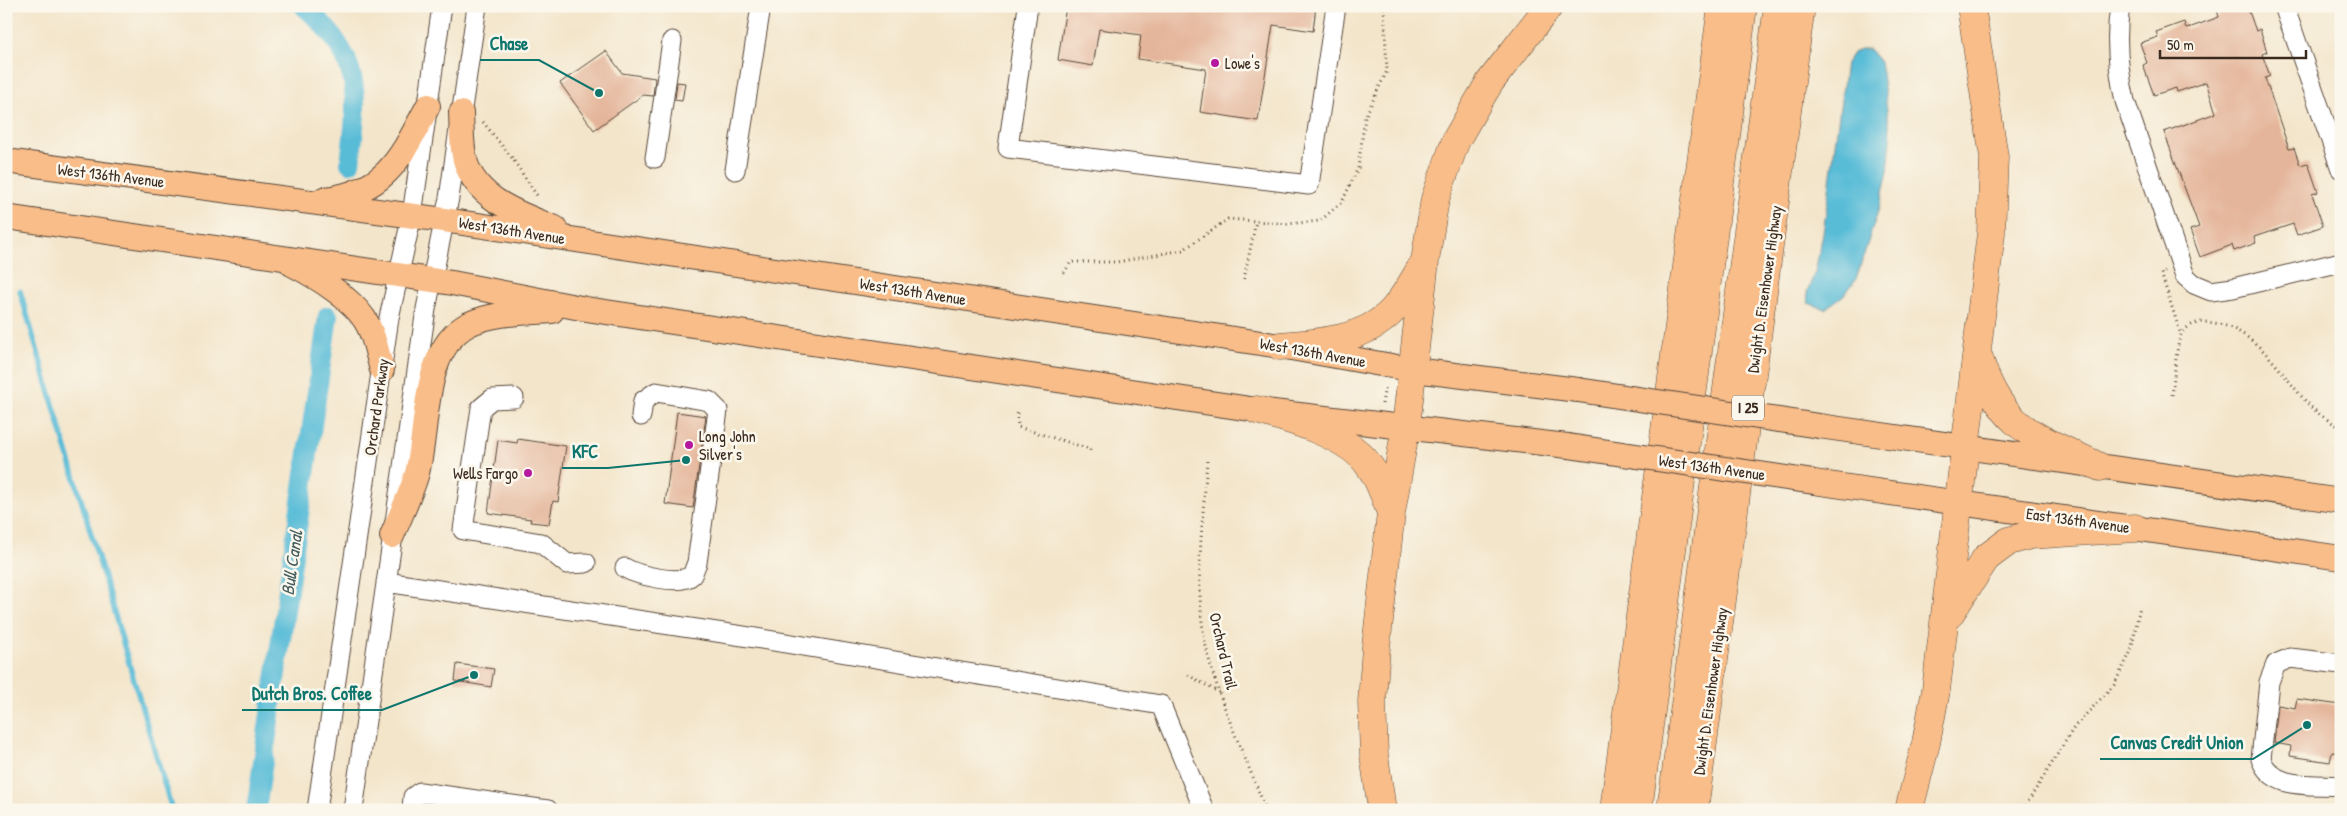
<svg xmlns="http://www.w3.org/2000/svg" width="2347" height="816" viewBox="0 0 2347 816" font-family="'Patrick Hand',sans-serif">
	<rect width="100%" height="100%" fill="#fbf7ec"/>
	<filter id="ink" filterUnits="userSpaceOnUse"><feTurbulence type="fractalNoise" baseFrequency=".02" numOctaves="2"/><feDisplacementMap in="SourceGraphic" scale="10" xChannelSelector="R" yChannelSelector="G"/><feConvolveMatrix kernelMatrix="1 2 1 2 8 2 1 2 1" color-interpolation-filters="sRGB"/></filter>
	<filter id="wash" filterUnits="userSpaceOnUse"><feTurbulence type="fractalNoise" baseFrequency=".0096" numOctaves="4" result="noise"/><feDisplacementMap in="SourceGraphic" scale="20" xChannelSelector="R" yChannelSelector="G"/><feGaussianBlur stdDeviation="1.12" result="paint"/><feColorMatrix in="noise" values="0 0 0 0 0 0 0 0 0 0 0 0 0 0 0 0 0 1.4 0 .05"/><feComposite in="paint" operator="in"/></filter>
	<g filter="url(#wash)">
		<rect width="100%" height="100%" fill="#f3e5ca"/>
		<path fill="#58bcd7" stroke="#4a737a" d="M 1860,49 L 1869,49 L 1880,62 L 1883,80 L 1891,139 L 1888,171 L 1880,205 L 1856,279 L 1845,294 L 1825,309 L 1808,303 L 1807,292 L 1815,272 L 1823,234 L 1846,63 L 1853,53 Z"/>
		<g fill="none" stroke-linecap="round" stroke-linejoin="round">
			<path stroke="#58bcd7" stroke-width="5.5" d="M 20,291 L 172,810"/>
			<path stroke="#58bcd7" stroke-width="20" d="M 304,6 C 362,58 359,92 350,163
				M 256,810 L 328,316"/>
		</g>
		<g id="blocks">
			<path fill="#e4b59a" d="M 1066,6 L 1316,6 L 1313,31 L 1273,25 L 1258,121 L 1200,112 L 1206,69 L 1138,59 L 1141,35 L 1099,29 L 1093,66 L 1058,60 Z
				M 2227,6 L 2247,6 L 2256,31 L 2260,29 L 2267,52 L 2262,54 L 2270,76 L 2265,78 L 2289,149 L 2294,148 L 2300,165 L 2308,163 L 2318,192 L 2312,194 L 2323,226 L 2297,235 L 2293,224 L 2254,237 L 2256,243 L 2234,251 L 2232,245 L 2200,257 L 2190,230 L 2199,227 L 2164,132 L 2216,113 L 2206,82 L 2177,92 L 2176,88 L 2154,95 L 2143,65 L 2147,63 L 2140,43 L 2158,37 L 2156,32 L 2184,22 L 2186,29 L 2219,17 L 2217,10 Z
				M 606,51 L 622,73 L 655,78 L 653,96 L 643,95 L 594,130 L 560,83 Z
				M 677,82 L 685,83 L 682,101 L 675,100 Z
				M 677,412 L 706,416 L 693,508 L 665,504 Z
				M 518,439 L 566,446 L 558,502 L 553,501 L 549,524 L 530,522 L 531,519 L 488,513 L 498,440 L 517,443 Z
				M 457,664 L 494,669 L 491,687 L 455,681 Z
				M 2297,699 L 2341,705 L 2341,753 L 2332,752 L 2330,762 L 2290,756 L 2291,746 L 2274,743 L 2278,705 L 2295,708 Z"/>
		</g>
	</g>
	<g filter="url(#ink)">
		<use href="#blocks" fill-opacity="0" stroke="#574638" stroke-width="1"/>
		<g fill="none" stroke-linecap="round" stroke-linejoin="round">
			<defs>
				<path id="minor" d="M 1028,6 L 1008,148 L 1309,185 L 1336,6
					M 2120,6 C 2115,38 2118,70 2125,101 L 2185,276 L 2194,284 L 2211,291 L 2233,288 L 2341,262
					M 2284,6 L 2341,169
					M 655,158 L 672,41
					M 735,170 L 761,6
					M 514,398 L 492,399 L 481,408 L 463,530 L 541,543 L 567,564 L 586,563
					M 625,568 C 637,575 681,586 692,575 C 694,572 695,566 697,563 L 718,410 L 709,401 L 656,392 L 643,401 L 641,416
					M 386,582 L 743,636 L 1161,705 L 1204,810
					M 2341,664 L 2290,658 L 2276,664 L 2269,682 L 2261,759 C 2273,792 2314,783 2341,786
					M 317,810 L 389,318 L 412,215 L 442,6
					M 353,810 L 426,309 L 449,198 L 477,6
					M 412,810 L 413,797 L 420,792 L 548,810"/>
				<path id="major" d="M 461,113 C 462,129 461,145 465,160 C 476,200 520,214 555,228
					M 6,161 L 444,220 L 1280,346 L 1414,370 L 1578,390
					M 324,199 C 387,192 401,157 428,106
					M 6,217 L 452,283 L 586,309 L 1257,410 L 1568,446
					M 292,264 C 317,277 355,300 368,325 C 375,338 378,356 382,370
					M 1819,426 L 2341,501
					M 1814,482 L 2341,558
					M 392,536 C 400,516 411,494 417,473 C 429,426 421,349 469,324 C 494,312 525,313 552,311"/>
				<path id="highway" d="M 1280,346 C 1318,343 1363,341 1392,311 C 1404,298 1413,281 1422,266
					M 1979,358 C 2001,431 2037,436 2100,467
					M 1257,410 C 1290,419 1351,436 1370,467 C 1380,480 1385,498 1391,513
					M 1947,618 L 1986,558 L 2009,541 L 2030,535 L 2135,528
					M 1382,810 L 1374,755 L 1372,702 L 1376,647 L 1391,513 L 1406,426 L 1425,261 L 1435,199 L 1456,140 L 1475,107 L 1490,82 L 1549,6
					M 1614,810 L 1722,6
					M 1638,810 L 1743,6
					M 1671,810 L 1778,6
					M 1694,810 L 1801,6
					M 1909,810 L 1926,743 L 1936,690 L 1991,233 L 1994,157 L 1971,6"/>
			</defs>
			<use href="#minor" stroke="#574638" stroke-width="21"/>
			<use href="#major" stroke="#574638" stroke-width="26"/>
			<use href="#highway" stroke="#574638" stroke-width="29"/>
			<path stroke="#574638" stroke-width="3" stroke-dasharray="1 4" stroke-linecap="butt" d="M 483,122 L 512,158 L 538,197
				M 2165,271 L 2161,273 L 2181,335
				M 1064,273 L 1071,262 L 1117,262 L 1183,250 L 1228,219 L 1256,221
				M 1244,279 L 1256,221 L 1287,224 L 1320,221 L 1342,202 L 1358,168 L 1365,117 L 1387,71 L 1384,6
				M 2172,395 C 2174,381 2176,346 2181,335 C 2185,327 2195,322 2203,322 C 2255,323 2279,373 2310,406 C 2318,414 2331,422 2341,428
				M 1382,404 L 1385,386
				M 1017,413 L 1018,427 L 1090,449 L 1091,454
				M 1207,461 C 1203,521 1194,583 1205,642 C 1217,700 1245,755 1266,810
				M 1188,675 L 1220,693
				M 2023,810 L 2075,726 L 2114,685 L 2131,651 L 2140,606"/>
			<use href="#minor" stroke="#fff" stroke-width="19"/>
			<use href="#major" stroke="#f8bd89" stroke-width="24"/>
			<use href="#highway" stroke="#f8bd89" stroke-width="28"/>
			<defs>
				<path id="major-bridge" d="M 1578,390 L 1819,426
					M 1568,446 L 1814,482"/>
			</defs>
			<use href="#major-bridge" stroke="#574638" stroke-width="26" stroke-linecap="butt"/>
			<use href="#major-bridge" stroke="#f8bd89" stroke-width="24"/>
		</g>
	</g>
	<g fill="#b5179e" stroke="#fbf7ec" stroke-width="2">
		<circle cx="1215" cy="63" r="5"/>
		<circle cx="689" cy="445" r="5"/>
		<circle cx="528" cy="473" r="5"/>
	</g>
	<g text-anchor="middle" stroke-width="5" stroke-linejoin="round" paint-order="stroke">
		<rect fill="#fbf7ec" stroke="#75685c" stroke-width="1" x="1732" y="395.5" width="32" height="25" rx="4"/>
		<g font-size="15" font-weight="bold" fill="#3b2a1e">
			<text x="1748" y="413">I 25</text>
		</g>
		<g font-size="16" fill="#3b2a1e" stroke="#fbf7ec" text-anchor="start">
			<text x="1225" y="69">Lowe's</text>
			<text x="699" y="442">Long John<tspan x="699" dy="18">Silver's</tspan></text>
			<text x="518" y="479" text-anchor="end">Wells Fargo</text>
		</g>
		<g font-size="16" fill="#3b2a1e" stroke="#fbf7ec">
			<text transform="translate(111 175) rotate(7)" y="6">West 136th Avenue</text>
			<text transform="translate(512 230) rotate(9)" y="6">West 136th Avenue</text>
			<text transform="translate(1764 289) rotate(-82)" y="6">Dwight D. Eisenhower Highway</text>
			<text transform="translate(913 291) rotate(9)" y="6">West 136th Avenue</text>
			<text transform="translate(1313 352) rotate(10)" y="6">West 136th Avenue</text>
			<text transform="translate(376 407) rotate(-82)" y="6">Orchard Parkway</text>
			<text transform="translate(1712 467) rotate(8)" y="6">West 136th Avenue</text>
			<text transform="translate(2078 520) rotate(8)" y="6">East 136th Avenue</text>
			<text transform="translate(1224 651) rotate(77)" y="6">Orchard Trail</text>
			<text transform="translate(1710 691) rotate(-82)" y="6">Dwight D. Eisenhower Highway</text>
		</g>
		<g font-size="18" font-style="italic" fill="#455d5f" stroke="#fbf7ec">
			<text transform="translate(292 563) rotate(-82)" y="6">Bull Canal</text>
		</g>
	</g>
	<path fill="none" stroke="#0f766e" stroke-width="2" d="M599 93L539 60H480M686 460L608 468H562M474 675L382 710H242M2307 725L2253 759H2100"/>
	<g fill="#0f766e" stroke="#fbf7ec" stroke-width="2">
		<circle cx="599" cy="93" r="5"/>
		<circle cx="686" cy="460" r="5"/>
		<circle cx="474" cy="675" r="5"/>
		<circle cx="2307" cy="725" r="5"/>
	</g>
	<g font-size="18" text-anchor="middle" font-weight="bold" fill="#0f766e" stroke="#fbf7ec" stroke-width="5" stroke-linejoin="round" paint-order="stroke">
		<text x="509" y="50">Chase</text>
		<text x="585" y="458">KFC</text>
		<text x="312" y="700">Dutch Bros. Coffee</text>
		<text x="2177" y="749">Canvas Credit Union</text>
	</g>
	<rect width="2347" height="816" fill="none" stroke="#fbf7ec" stroke-width="25"/>
	<path d="M2160 50v8h146v-8" fill="none" stroke="#3b2a1e" stroke-width="2.5"/>
	<text x="2167" y="50" font-size="15" fill="#3b2a1e" stroke="#fbf7ec" stroke-width="4" paint-order="stroke">50 m</text>
</svg>
